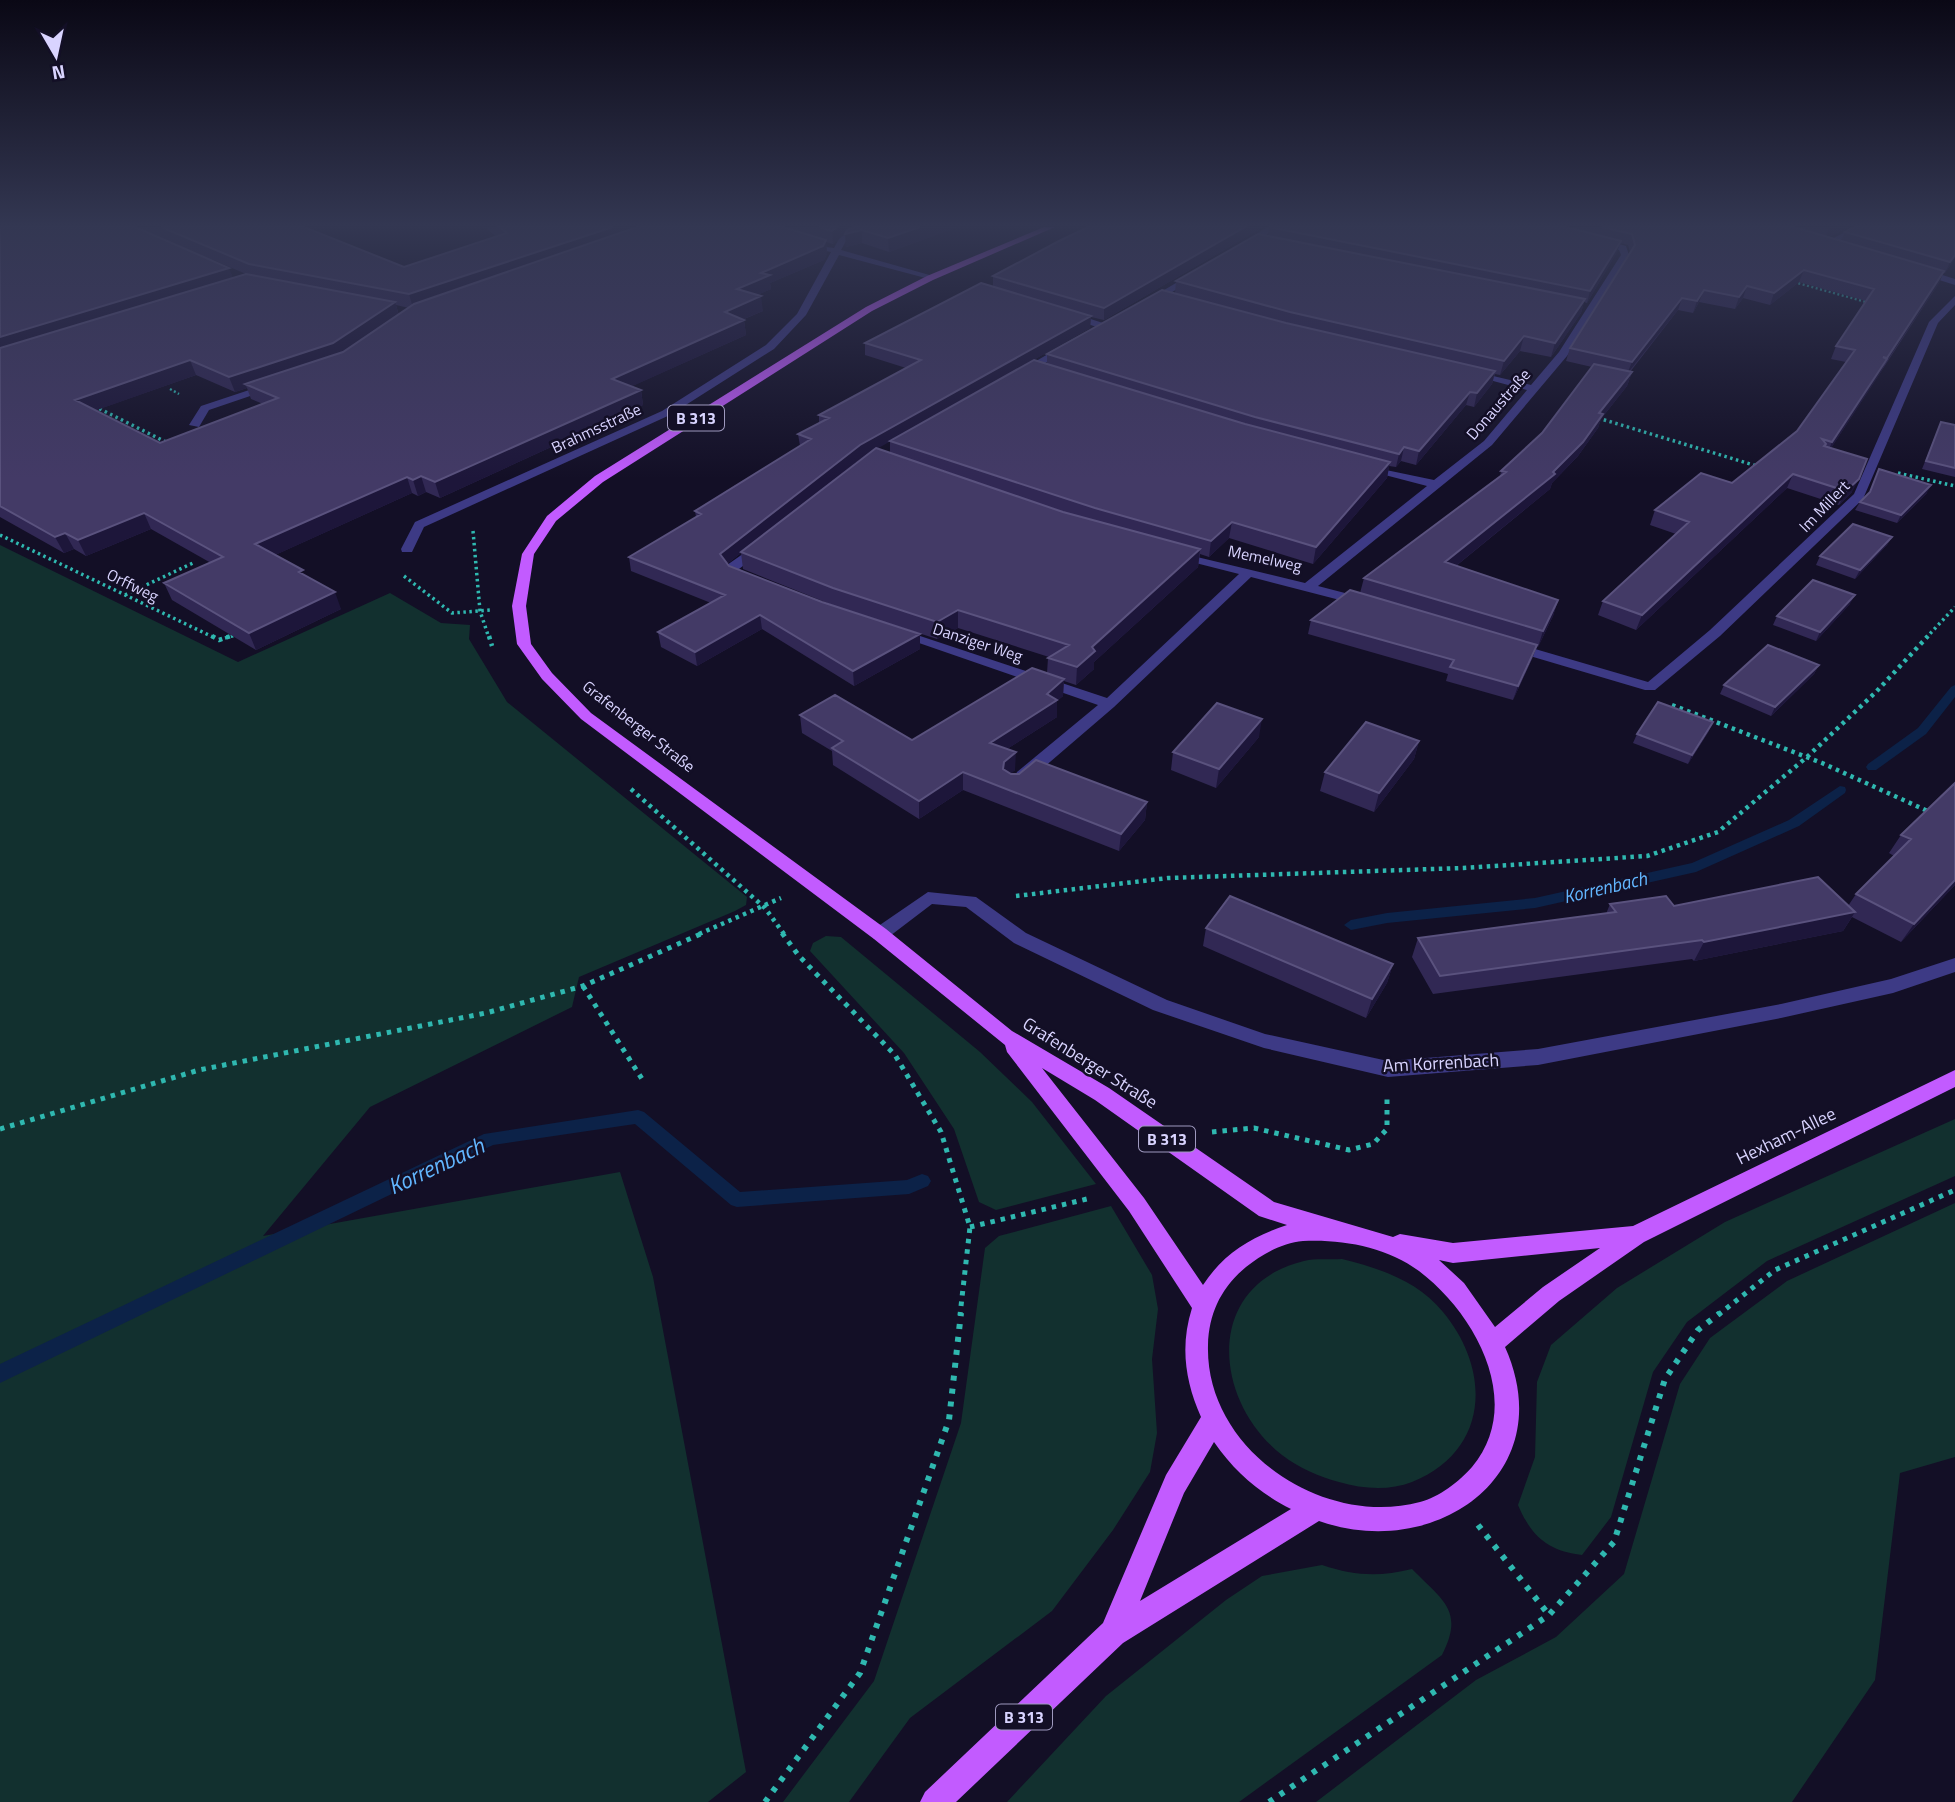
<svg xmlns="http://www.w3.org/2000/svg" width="1955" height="1802" viewBox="0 0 1955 1802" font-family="'Titillium Web',sans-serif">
	<rect width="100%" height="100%" fill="#130f26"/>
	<path fill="#12302f" d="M 0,545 L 238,662 L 390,593 L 441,623 L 470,625 L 469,639 L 507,702 L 747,897 L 746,905 L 735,911 L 579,977 L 572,1007 L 370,1107 L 263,1236 L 620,1172 L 653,1277 L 746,1772 L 708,1802 L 0,1802 Z
		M 826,936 L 841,937 L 980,1052 L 1032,1102 L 1096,1184 L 996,1210 L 979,1202 L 954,1129 L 904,1053 L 810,951 L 813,943 Z
		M 1955,1119 L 1955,1176 L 1767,1261 L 1687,1322 L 1653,1372 L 1611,1517 L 1582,1555 C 1548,1551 1531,1536 1518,1505 L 1535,1457 L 1537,1382 L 1551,1345 L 1617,1288 L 1725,1222 Z
		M 1955,1203 L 1955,1457 L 1900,1473 L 1875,1680 L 1792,1802 L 1316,1802 L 1476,1680 L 1556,1637 L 1624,1574 L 1680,1384 L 1710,1338 L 1787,1281 Z
		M 1111,1206 L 1152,1275 L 1158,1309 L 1152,1359 L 1157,1433 L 1150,1472 L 1113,1530 L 1052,1611 L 910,1718 L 849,1802 L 783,1802 L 874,1681 L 961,1423 L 985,1248 L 999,1236 Z
		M 1342,1259 C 1379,1268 1418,1281 1443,1312 C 1492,1371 1489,1451 1412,1482 C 1389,1491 1363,1489 1339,1482 C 1320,1477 1299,1468 1282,1455 C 1212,1400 1204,1285 1304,1261 C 1316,1258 1330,1260 1342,1259 Z
		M 1322,1565 C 1355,1576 1379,1577 1412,1569 C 1442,1600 1465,1610 1442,1655 L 1239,1802 L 1007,1802 L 1106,1696 L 1226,1600 L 1262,1576 Z"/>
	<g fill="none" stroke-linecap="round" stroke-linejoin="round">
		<path fill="#0c2248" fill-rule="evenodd" d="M 1955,685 L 1955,697 L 1926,734 L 1876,770 L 1868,770 L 1866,767 L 1868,764 L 1918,728 L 1951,687 Z
			M 1840,786 L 1845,787 L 1846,790 L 1845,793 L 1799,826 L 1696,872 L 1535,908 L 1387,923 L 1351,930 L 1344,925 L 1351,920 L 1387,913 L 1535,898 L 1692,863 L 1789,820 Z
			M 638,1110 L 644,1112 L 740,1192 L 907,1180 L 922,1174 L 928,1176 L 931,1181 L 928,1186 L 909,1194 L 737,1207 L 731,1205 L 635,1124 L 493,1145 L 0,1383 L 0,1364 L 484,1134 Z"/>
		<path stroke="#2fb8b0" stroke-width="2.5" stroke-dasharray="2 2.5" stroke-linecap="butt" d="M 1794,282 L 1870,303
			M 170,389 L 179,394
			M 94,406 L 97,408"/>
		<path stroke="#2fb8b0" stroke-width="3.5" stroke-dasharray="2.5 3.5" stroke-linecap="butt" d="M 94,406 L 168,443
			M 1598,418 L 1757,466
			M 1898,473 L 1955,486
			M 473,531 L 480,611 L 489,638
			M 0,535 L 215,638
			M 404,576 L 452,613 L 491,610
			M 125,595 L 195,562
			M 225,638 L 236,635
			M 1926,638 L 1955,607"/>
		<path stroke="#2fb8b0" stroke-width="4.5" stroke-dasharray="3.5 4.5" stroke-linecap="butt" d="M 212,636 L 219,640 L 231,636
			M 489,636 L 492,646
			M 1672,705 L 1822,763 L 1932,813
			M 631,789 L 765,908 L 784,934
			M 1016,896 L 1168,878 L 1463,868 L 1647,856 L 1718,832 L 1807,757 L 1876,692 L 1928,636
			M 699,934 L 781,898"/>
		<path stroke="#2fb8b0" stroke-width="5" stroke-dasharray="4.5 6" stroke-linecap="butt" d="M 782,933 L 799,956 L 895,1055 L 941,1132 L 970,1227 L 960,1315
			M 583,986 L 642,1079
			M 0,1129 L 199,1070 L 486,1013 L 583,986 L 703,933
			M 1212,1132 L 1254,1128 L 1349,1150 L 1373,1144 L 1387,1129 L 1387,1098
			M 970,1227 L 1091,1198
			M 1718,1315 L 1775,1270 L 1955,1190"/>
		<path stroke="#2fb8b0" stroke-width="6" stroke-dasharray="5 8" stroke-linecap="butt" d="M 1478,1525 L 1549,1615
			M 765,1802 L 860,1673 L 949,1420 L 961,1313
			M 1269,1802 L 1549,1615 L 1614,1542 L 1665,1379 L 1698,1330 L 1720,1313"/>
		<path fill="#3d3a85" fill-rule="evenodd" d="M 865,227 L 877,227 L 846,241 L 841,250 L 933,276 L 933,280 L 839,255 L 806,315 L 774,349 L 670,415 L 424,527 L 412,552 L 402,552 L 401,549 L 415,522 L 662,411 L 766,345 L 797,314 L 831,252 L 826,251 L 826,247 L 834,248 L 840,237 Z
			M 1267,227 L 1277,227 L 1247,249 L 1241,249 L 1241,245 Z
			M 1855,227 L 1866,227 L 1831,245 L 1824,243 Z
			M 1597,238 L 1626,246 L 1629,255 L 1567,356 L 1492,445 L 1318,586 L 1368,599 L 1368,605 L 1363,606 L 1251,577 L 1114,707 L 1029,780 L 1023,781 L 1015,776 L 1017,772 L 1098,705 L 893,634 L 895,631 L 905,631 L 1107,698 L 1239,574 L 1172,557 L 1172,551 L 1305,583 L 1427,486 L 1362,469 L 1362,465 L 1434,480 L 1484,441 L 1527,390 L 1467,374 L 1472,371 L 1531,385 L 1559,352 L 1621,255 L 1619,250 L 1594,243 Z
			M 1920,268 L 1955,279 L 1955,285 L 1917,273 Z
			M 1193,273 L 1201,275 L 1150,305 L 1142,303 Z
			M 1955,296 L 1955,305 L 1938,323 L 1863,499 L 1720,636 L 1655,690 L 1645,690 L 1506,649 L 1506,643 L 1511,642 L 1648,682 L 1710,630 L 1854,494 L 1929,322 Z
			M 1069,312 L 1106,324 L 1108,326 L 1103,329 L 1066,317 L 1066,313 Z
			M 1067,343 L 1072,346 L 1071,348 L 1023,376 L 1014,374 Z
			M 270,383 L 274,384 L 274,388 L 209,410 L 199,427 L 189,425 L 201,406 Z
			M 760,542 L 765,543 L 765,549 L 739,569 L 754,576 L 754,582 L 732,578 L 725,568 L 727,565 Z
			M 928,892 L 976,897 L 1026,933 L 1167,1000 L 1265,1034 L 1388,1061 L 1538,1049 L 1781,1004 L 1891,979 L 1955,958 L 1955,972 L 1893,993 L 1781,1018 L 1538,1065 L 1388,1077 L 1264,1048 L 1153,1010 L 1014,943 L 966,907 L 932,904 L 886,939 L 874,939 L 871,934 L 874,929 Z"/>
		<path fill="#c25bff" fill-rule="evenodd" d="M 1044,227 L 1055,227 L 933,280 L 872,311 L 603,482 L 556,521 L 534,554 L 526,606 L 531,644 L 552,673 L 591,713 L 886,929 L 1012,1031 L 1109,1088 L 1274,1202 L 1393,1237 L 1400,1234 L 1453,1243 L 1633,1226 L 1955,1070 L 1955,1087 L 1644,1242 L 1559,1301 L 1505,1347 C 1562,1474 1436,1562 1319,1521 L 1123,1643 L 956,1802 L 920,1802 L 925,1792 L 1103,1623 L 1166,1475 L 1201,1417 C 1185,1381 1180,1346 1192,1308 L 1129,1211 L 1007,1052 L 1005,1045 L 874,939 L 581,719 L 542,679 L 517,644 L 512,606 L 522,554 L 547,516 L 595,476 L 866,307 L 927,276 ZM 1042,1068 L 1095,1100 L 1259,1216 L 1287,1225 C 1251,1237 1224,1253 1203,1285 L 1144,1198 ZM 1303,1241 C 1342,1239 1387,1247 1419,1271 C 1476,1314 1525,1404 1472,1467 C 1459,1482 1439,1497 1420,1502 C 1322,1528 1205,1449 1208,1345 C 1209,1313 1221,1288 1246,1267 C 1262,1254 1282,1243 1303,1241 ZM 1600,1248 L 1543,1287 L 1495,1327 L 1464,1283 L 1439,1260 L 1453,1263 ZM 1214,1442 C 1235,1472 1258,1492 1291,1509 L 1140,1601 L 1184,1493 Z"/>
	</g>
	<path fill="#312854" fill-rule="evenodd" d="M 0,227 L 304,227 L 404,267 L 497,237 L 484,227 L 958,227 L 889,252 L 862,243 L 846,247 L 845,234 L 833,244 L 826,242 L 827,254 L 824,260 L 770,283 L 771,289 L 757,295 L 763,311 L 742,320 L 744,320 L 746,335 L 632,386 L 641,390 L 643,405 L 440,498 L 426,492 L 418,496 L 412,493 L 275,555 L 305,575 L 341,609 L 256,650 L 172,600 L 164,583 L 211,563 L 151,529 L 86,556 L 74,549 L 64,553 L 0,517 ZM 211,259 L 246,274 L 233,278 ZM 396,305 L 409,308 L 399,315 ZM 196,375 L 235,392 L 247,388 L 251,399 L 263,404 L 160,443 L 96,410 Z
		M 1263,227 L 1104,320 L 1091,317 L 1090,328 L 920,424 L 1047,364 L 1047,354 L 1175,293 L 1176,281 L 1268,236 L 1269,227 L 1849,227 L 1829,237 L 1841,241 L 1845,232 L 1955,258 L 1945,273 L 1943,273 L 1939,283 L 1831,448 L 1852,492 L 1839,505 L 1787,488 L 1636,630 L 1598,615 L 1603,601 L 1676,534 L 1650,525 L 1655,510 L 1732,483 L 1797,431 L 1846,362 L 1831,359 L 1836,346 L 1866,301 L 1799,282 L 1770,305 L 1743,298 L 1735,309 L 1699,302 L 1693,313 L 1678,310 L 1630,372 L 1632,372 L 1627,386 L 1601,419 L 1598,428 L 1578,456 L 1552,483 L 1550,489 L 1456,566 L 1558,600 L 1553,616 L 1538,647 L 1537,646 L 1532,659 L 1513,700 L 1446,681 L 1448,674 L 1308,634 L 1311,620 L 1360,593 L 1364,578 L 1500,477 L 1501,471 L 1542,433 L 1592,367 L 1566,361 L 1570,348 L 1630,252 L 1628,245 L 1620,243 L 1617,252 L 1587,303 L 1584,302 L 1581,313 L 1551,357 L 1520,351 L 1500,375 L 1495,374 L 1492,384 L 1474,407 L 1466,405 L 1416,465 L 1401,461 L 1396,467 L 1389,466 L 1387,478 L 1313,564 L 1229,538 L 1209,557 L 1200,554 L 1198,567 L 1094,662 L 1094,669 L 1076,685 L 1064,681 L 1063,696 L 1057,701 L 1057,717 L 1007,749 L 1015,770 L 1010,774 L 1147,802 L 1145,820 L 1119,851 L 963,790 L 919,819 L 833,765 L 832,751 L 802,733 L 800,715 L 912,740 L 1047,673 L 1048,658 L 1049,657 L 958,628 L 937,639 L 835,606 L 743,569 L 741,553 L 727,564 L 729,566 L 822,602 L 920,634 L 920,649 L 854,686 L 762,629 L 697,666 L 661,647 L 658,632 L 711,603 L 631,571 L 629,557 L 696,517 L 695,511 L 800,446 L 798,434 L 819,423 L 819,415 L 906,368 L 865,355 L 865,343 L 993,286 L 993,276 ZM 890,441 L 890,453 L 877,448 ZM 868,454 L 791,513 L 861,458 Z
		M 1941,422 L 1955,425 L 1955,477 L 1922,469 Z
		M 1927,493 L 1897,523 L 1855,510 L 1860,502 Z
		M 1892,537 L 1887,545 L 1855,579 L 1816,565 L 1820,556 Z
		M 1850,604 L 1816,641 L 1773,625 L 1777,616 Z
		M 1819,665 L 1814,674 L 1771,716 L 1720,694 L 1724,685 Z
		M 1709,731 L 1688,764 L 1633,743 L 1637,734 Z
		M 1259,737 L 1216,788 L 1171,770 L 1173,752 Z
		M 1419,741 L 1414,759 L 1374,812 L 1320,791 L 1325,772 Z
		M 1955,783 L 1955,885 L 1901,942 L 1852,917 L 1843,931 L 1694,961 L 1692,959 L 1433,994 L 1412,957 L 1418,938 L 1606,914 L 1610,904 L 1674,906 L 1848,906 L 1856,894 L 1894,856 L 1889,853 L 1901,835 Z
		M 1206,928 L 1393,964 L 1387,983 L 1366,1018 L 1203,946 Z"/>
	<path fill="#1d163a" d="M 613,227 L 655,227 L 413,308 L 409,294 Z
		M 837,227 L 862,227 L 851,229 L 833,244 L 832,231 Z
		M 920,227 L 958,227 L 889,252 L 888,238 Z
		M 1245,227 L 1263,227 L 1104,320 L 1104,308 Z
		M 1831,227 L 1849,227 L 1825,239 L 1829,228 Z
		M 862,230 L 862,243 L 846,247 L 845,234 Z
		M 826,240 L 827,254 L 824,260 L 770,283 L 771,289 L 739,303 L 737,289 L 761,273 Z
		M 1621,241 L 1617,252 L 1587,303 L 1590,291 Z
		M 1955,255 L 1955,258 L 1945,273 L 1950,262 Z
		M 229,268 L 235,282 L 0,354 L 0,337 Z
		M 1804,270 L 1799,282 L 1770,305 L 1774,293 Z
		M 1944,271 L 1939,283 L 1881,370 L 1887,358 Z
		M 1747,286 L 1743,298 L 1735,309 L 1739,297 Z
		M 1704,290 L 1699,302 L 1693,313 L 1697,301 Z
		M 761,296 L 763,311 L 727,326 L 725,312 Z
		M 1682,298 L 1678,310 L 1627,374 L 1632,362 Z
		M 1585,299 L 1581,313 L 1551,357 L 1555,343 Z
		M 395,302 L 399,316 L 338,358 L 245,384 L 247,388 L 235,392 L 229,377 Z
		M 1091,316 L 1090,328 L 861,458 L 722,568 L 720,554 L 860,445 Z
		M 744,320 L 746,335 L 615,394 L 612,379 Z
		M 1524,336 L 1520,351 L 1500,375 L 1504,361 Z
		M 1887,359 L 1881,372 L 1826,456 L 1832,442 Z
		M 190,360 L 196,375 L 83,415 L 75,400 Z
		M 1495,371 L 1492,384 L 1474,407 L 1477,393 Z
		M 1632,372 L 1627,386 L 1601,419 L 1598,428 L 1578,456 L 1552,483 L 1550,489 L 1441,578 L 1445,562 L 1553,472 Z
		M 641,390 L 643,405 L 440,498 L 435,482 Z
		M 1470,392 L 1466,405 L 1416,465 L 1419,451 Z
		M 1404,447 L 1401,461 L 1396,467 L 1399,454 Z
		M 1390,462 L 1387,478 L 1313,564 L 1316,547 Z
		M 1793,474 L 1787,488 L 1636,630 L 1642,615 Z
		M 421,476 L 426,492 L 418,496 L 413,480 Z
		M 407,477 L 412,493 L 262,561 L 255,544 Z
		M 1859,479 L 1852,492 L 1839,505 L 1846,491 Z
		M 1931,485 L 1927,493 L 1897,523 L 1901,515 Z
		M 144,513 L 151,529 L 86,556 L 78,540 Z
		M 1232,522 L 1229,538 L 1209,557 L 1211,541 Z
		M 65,533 L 74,549 L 64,553 L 55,537 Z
		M 1892,537 L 1887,545 L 1855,579 L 1860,570 Z
		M 1200,549 L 1198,567 L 1094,662 L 1094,669 L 1076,685 L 1077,667 L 1092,647 Z
		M 335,592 L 341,609 L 256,650 L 249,633 Z
		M 1855,595 L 1850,604 L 1816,641 L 1820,632 Z
		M 1558,600 L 1553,616 L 1538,647 L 1543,631 Z
		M 958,610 L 958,628 L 937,639 L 937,622 Z
		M 760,615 L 762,629 L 697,666 L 695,652 Z
		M 920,634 L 920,649 L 854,686 L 853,671 Z
		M 1537,645 L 1532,659 L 1513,700 L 1518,686 Z
		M 1819,665 L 1814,674 L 1771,716 L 1775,707 Z
		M 1064,679 L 1063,696 L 1057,701 L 1057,717 L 990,760 L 990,743 Z
		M 1262,719 L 1259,737 L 1216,788 L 1219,769 Z
		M 1713,722 L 1709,731 L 1688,764 L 1692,755 Z
		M 1419,741 L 1414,759 L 1374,812 L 1379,793 Z
		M 1016,752 L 1015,770 L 1004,780 L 1003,769 L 1004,762 Z
		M 963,772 L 963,790 L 919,819 L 919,801 Z
		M 1147,802 L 1145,820 L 1119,851 L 1121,834 Z
		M 1955,880 L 1955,885 L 1901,942 L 1914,924 Z
		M 1855,912 L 1843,931 L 1694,961 L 1704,942 Z
		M 1393,964 L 1387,983 L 1366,1018 L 1372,999 Z"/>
	<path fill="#433a66" stroke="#5a527e" stroke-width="2" d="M 0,227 L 135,227 L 229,268 L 0,337 Z
		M 161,227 L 304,227 L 404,267 L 507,233 L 499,227 L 613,227 L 409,294 L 249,264 Z
		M 637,227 L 783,227 L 826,240 L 823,246 L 761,273 L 770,275 L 737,289 L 761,296 L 725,312 L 744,320 L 612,379 L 641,390 L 435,482 L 421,476 L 413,480 L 407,477 L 255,544 L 303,570 L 299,572 L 335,592 L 249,633 L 164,583 L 223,557 L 144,513 L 78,540 L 65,533 L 55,537 L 0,506 L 0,348 L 246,274 L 395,302 L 333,343 L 229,377 L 190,360 L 75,400 L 160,443 L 278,398 L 245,384 L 343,352 L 414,304 Z
		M 819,227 L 837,227 L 832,231 Z
		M 853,227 L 920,227 L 888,238 L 862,230 L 845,234 L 847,230 Z
		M 1088,227 L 1245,227 L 1104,308 L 993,276 L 1059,241 Z
		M 1269,227 L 1566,227 L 1621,241 L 1590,291 Z
		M 1602,227 L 1794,227 L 1944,271 L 1887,358 L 1883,357 L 1887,359 L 1832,442 L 1822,439 L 1826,444 L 1824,446 L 1867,459 L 1859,479 L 1846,491 L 1793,474 L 1642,615 L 1603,601 L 1689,522 L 1655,510 L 1701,473 L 1732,483 L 1797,431 L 1855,350 L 1836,346 L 1874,289 L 1804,270 L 1774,293 L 1747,286 L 1739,297 L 1704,290 L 1697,301 L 1682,298 L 1632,362 L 1570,348 L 1635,245 L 1632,234 Z
		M 1854,227 L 1955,227 L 1955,255 L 1950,262 L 1845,232 Z
		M 1258,234 L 1585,299 L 1555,343 L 1524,336 L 1504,361 L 1290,312 L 1176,281 Z
		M 981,283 L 1091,316 L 860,445 L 720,554 L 729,566 L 822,602 L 920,634 L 853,671 L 760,615 L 695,652 L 658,632 L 725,595 L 629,557 L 701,514 L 695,511 L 811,439 L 798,434 L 829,418 L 819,415 L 921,360 L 865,343 Z
		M 1162,290 L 1286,323 L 1495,371 L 1477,393 L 1470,392 L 1419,451 L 1404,447 L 1399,454 L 1255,417 L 1047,354 Z
		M 1034,360 L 1245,424 L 1390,462 L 1316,547 L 1232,522 L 1211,541 L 1095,508 L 890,441 Z
		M 1594,364 L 1632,372 L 1599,413 L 1603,414 L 1583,442 L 1553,472 L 1555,474 L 1445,562 L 1558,600 L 1543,631 L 1364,578 L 1506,472 L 1501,471 L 1542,433 Z
		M 1941,422 L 1955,425 L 1955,468 L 1926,461 Z
		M 876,448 L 1063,512 L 1200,549 L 1092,647 L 1095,651 L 1077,667 L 1048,658 L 1069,645 L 958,610 L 937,622 L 833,588 L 741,552 Z
		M 1879,469 L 1931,485 L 1901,515 L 1860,502 L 1870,492 Z
		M 1853,524 L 1892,537 L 1860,570 L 1820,556 Z
		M 1813,580 L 1855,595 L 1820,632 L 1777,616 Z
		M 1350,590 L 1537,645 L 1518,686 L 1450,667 L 1454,660 L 1311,620 Z
		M 1768,645 L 1819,665 L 1775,707 L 1724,685 Z
		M 1032,668 L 1064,679 L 1047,694 L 1057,700 L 990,743 L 1016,752 L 1004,762 L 1003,769 L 1011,774 L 1019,774 L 1036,760 L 1147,802 L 1121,834 L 963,772 L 919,801 L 832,748 L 843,741 L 800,715 L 835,695 L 912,740 Z
		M 1658,702 L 1713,722 L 1692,755 L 1637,734 Z
		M 1217,703 L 1262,719 L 1219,769 L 1173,752 Z
		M 1366,722 L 1419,741 L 1379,793 L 1325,772 Z
		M 1955,783 L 1955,880 L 1914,924 L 1856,894 L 1911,839 L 1901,835 Z
		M 1818,877 L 1855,912 L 1704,942 L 1702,940 L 1440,976 L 1418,938 L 1616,912 L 1610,904 L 1666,896 L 1674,906 Z
		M 1230,896 L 1393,964 L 1372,999 L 1206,928 Z"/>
	<linearGradient id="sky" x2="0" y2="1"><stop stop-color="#0a0815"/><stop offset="0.47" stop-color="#333752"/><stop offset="1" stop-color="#333752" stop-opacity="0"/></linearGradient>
	<rect width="1955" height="479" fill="url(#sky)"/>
	<g text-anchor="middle" stroke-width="5" stroke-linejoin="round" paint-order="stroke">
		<g font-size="16" fill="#d9d4ff" stroke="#130f26">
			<text transform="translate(1498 404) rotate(-49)" y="6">Donaustraße</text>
			<text transform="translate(596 428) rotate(-25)" y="6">Brahmsstraße</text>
			<text transform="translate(1824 506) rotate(-46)" y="6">Im Millert</text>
			<text transform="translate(1265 558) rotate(12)" y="6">Memelweg</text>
			<text transform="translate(133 585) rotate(26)" y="6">Orffweg</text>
			<text transform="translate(978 642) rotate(18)" y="6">Danziger Weg</text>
			<text transform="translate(639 726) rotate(38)" y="6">Grafenberger Straße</text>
		</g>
		<g fill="#130f26" stroke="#9e99be" stroke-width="2">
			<rect x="668" y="405.5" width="56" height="25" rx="5"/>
			<rect x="1139" y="1126.5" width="56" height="25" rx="5"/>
			<rect x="996" y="1704.5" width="56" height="25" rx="5"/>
		</g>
		<g font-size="16" font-weight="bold" fill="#d9d4ff">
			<text x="696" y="424">B 313</text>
			<text x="1167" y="1145">B 313</text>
			<text x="1024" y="1723">B 313</text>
		</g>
		<g font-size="18" fill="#d9d4ff" stroke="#130f26">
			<text transform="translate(1090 1063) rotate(32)" y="6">Grafenberger Straße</text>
			<text transform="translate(1441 1063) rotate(-3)" y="6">Am Korrenbach</text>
			<text transform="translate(1786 1136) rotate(-26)" y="6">Hexham-Allee</text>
		</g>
		<g font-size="19" font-style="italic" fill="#62b6ff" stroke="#130f26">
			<text transform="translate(1605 887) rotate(-13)" y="7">Korrenbach</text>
		</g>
		<g font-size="23" font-style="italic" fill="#62b6ff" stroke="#130f26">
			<text transform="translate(436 1166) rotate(-25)" y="8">Korrenbach</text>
		</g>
	</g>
	<g transform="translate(56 56) rotate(171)" stroke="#130f26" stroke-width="5" paint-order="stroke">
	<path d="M0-5L12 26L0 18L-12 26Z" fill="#d9d4ff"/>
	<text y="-10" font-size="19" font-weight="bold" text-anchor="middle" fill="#d9d4ff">N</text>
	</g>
</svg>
